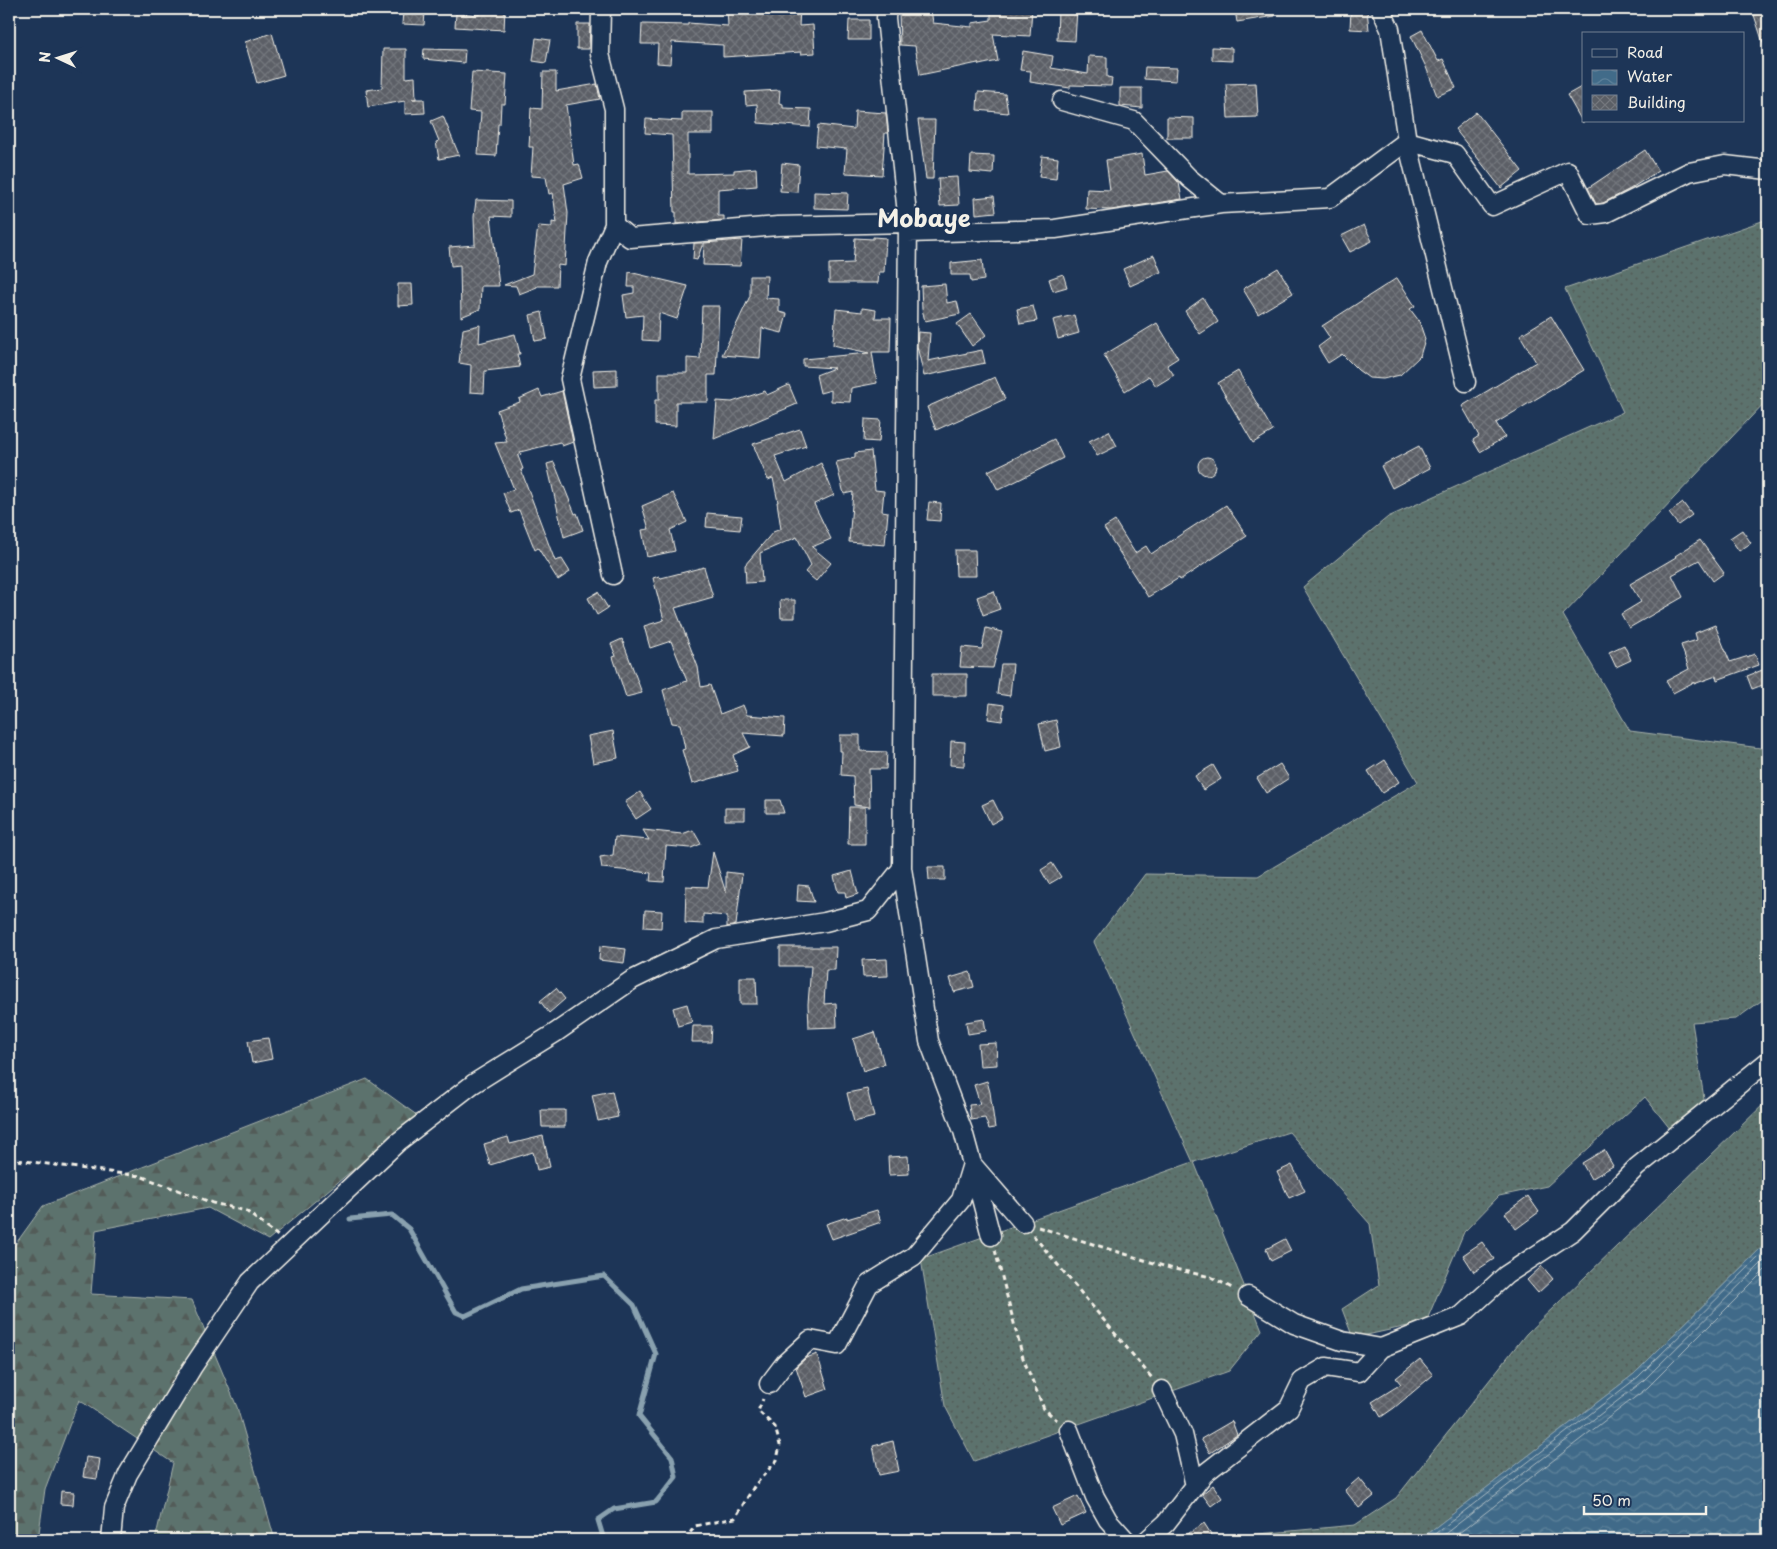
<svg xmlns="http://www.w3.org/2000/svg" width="1777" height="1549" viewBox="0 0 1777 1549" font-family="'Playpen Sans',sans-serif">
	<defs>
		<pattern id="grass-dots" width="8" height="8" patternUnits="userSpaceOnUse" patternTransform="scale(1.25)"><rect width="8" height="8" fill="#5c726d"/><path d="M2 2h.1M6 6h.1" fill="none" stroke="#525b58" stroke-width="1.8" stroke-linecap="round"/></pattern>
		<pattern id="forest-firs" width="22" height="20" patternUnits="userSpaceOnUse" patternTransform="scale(1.25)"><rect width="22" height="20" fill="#5c726d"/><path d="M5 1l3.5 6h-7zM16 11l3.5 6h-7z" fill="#525b58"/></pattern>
		<pattern id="water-waves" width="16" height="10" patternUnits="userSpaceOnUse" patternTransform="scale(1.25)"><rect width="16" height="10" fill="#416b89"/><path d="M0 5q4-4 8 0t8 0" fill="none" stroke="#5d819a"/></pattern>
		<pattern id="building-cross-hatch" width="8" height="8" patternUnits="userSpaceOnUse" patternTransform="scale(1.25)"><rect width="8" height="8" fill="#5b5f66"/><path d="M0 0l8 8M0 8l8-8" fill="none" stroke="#73767c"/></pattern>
	</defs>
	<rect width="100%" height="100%" fill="#1d3557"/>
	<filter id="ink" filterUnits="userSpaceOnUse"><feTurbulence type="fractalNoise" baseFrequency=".02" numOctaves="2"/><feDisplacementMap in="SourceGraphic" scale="10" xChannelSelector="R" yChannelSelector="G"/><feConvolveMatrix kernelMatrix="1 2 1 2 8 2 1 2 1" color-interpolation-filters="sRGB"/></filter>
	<g filter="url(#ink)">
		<path fill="url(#grass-dots)" stroke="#a8b2aa" d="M 1768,219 L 1768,399 L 1563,615 L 1630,731 L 1768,749 L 1768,996 L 1736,1019 L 1692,1022 L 1705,1105 L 1671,1130 L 1645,1097 L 1547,1186 L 1499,1196 L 1464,1232 L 1426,1322 L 1353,1338 L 1342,1309 L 1379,1285 L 1370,1224 L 1289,1132 L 1194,1162 L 1262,1330 L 1229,1371 L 974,1461 L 945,1406 L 921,1259 L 1193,1162 L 1094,942 L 1145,874 L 1258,876 L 1418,782 L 1303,587 L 1388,517 L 1623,412 L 1565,289 Z
			M 1768,1100 L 1768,1241 L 1634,1374 L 1419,1540 L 1230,1540 L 1237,1536 L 1355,1525 L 1396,1498 L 1526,1334 Z"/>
		<path fill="url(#forest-firs)" stroke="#a8b2aa" d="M 367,1079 L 418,1116 L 268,1240 L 208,1208 L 96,1230 L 91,1294 L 192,1300 L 237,1407 L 275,1540 L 155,1540 L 173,1463 L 79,1400 L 45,1489 L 38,1540 L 9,1540 L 9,1253 L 43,1206 Z"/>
		<path fill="url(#water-waves)" stroke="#89a1af" d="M 1768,1241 L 1768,1540 L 1419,1540 L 1634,1374 Z"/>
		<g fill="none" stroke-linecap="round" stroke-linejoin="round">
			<path stroke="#acbbc2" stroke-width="1" d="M 1427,1540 L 1638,1377 L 1768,1248
				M 1437,1540 L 1642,1382 L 1768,1257
				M 1450,1540 L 1647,1388 L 1768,1267"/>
			<path stroke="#89a1af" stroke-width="5" d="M 350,1219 L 392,1215 L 409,1229 L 456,1312 L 465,1316 L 521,1289 L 604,1276 L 634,1305 L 656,1354 L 639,1416 L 672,1457 L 676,1477 L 656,1502 L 614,1509 L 598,1520 L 604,1540"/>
		</g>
		<path fill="url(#building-cross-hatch)" stroke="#f4f1e8" d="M 479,9 L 505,9 L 504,30 L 455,27 L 456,13 L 479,15 Z
			M 727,9 L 800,9 L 799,26 L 813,25 L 815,53 L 801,54 L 801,52 L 723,57 L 723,45 L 672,42 L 670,64 L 657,63 L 658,44 L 641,44 L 642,24 L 688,25 L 688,23 L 728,26 Z
			M 908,9 L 931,9 L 933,23 L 972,27 L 972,23 L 991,20 L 991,9 L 1032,9 L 1030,36 L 993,34 L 998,61 L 979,65 L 978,63 L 920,75 L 915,46 L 900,45 L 899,13 L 908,13 Z
			M 1058,9 L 1077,9 L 1075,41 L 1057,40 Z
			M 1243,9 L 1274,9 L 1275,16 L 1237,22 L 1235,10 Z
			M 1351,9 L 1367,9 L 1369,30 L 1350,29 Z
			M 1768,10 L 1768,51 L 1766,52 L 1754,15 Z
			M 403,11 L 425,12 L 424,25 L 402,24 Z
			M 849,20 L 869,20 L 869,40 L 848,40 Z
			M 577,24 L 590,24 L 589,49 L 577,49 Z
			M 1422,30 L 1438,61 L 1443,59 L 1456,88 L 1437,96 L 1426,67 L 1411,36 Z
			M 272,33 L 284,75 L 257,83 L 245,42 Z
			M 536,38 L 550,40 L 546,63 L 533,61 Z
			M 1212,47 L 1232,48 L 1232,61 L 1212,60 Z
			M 383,49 L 406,49 L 406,78 L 415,77 L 416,99 L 412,99 L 424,99 L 425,113 L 405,114 L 405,101 L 368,107 L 366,90 L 382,88 Z
			M 424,49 L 465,50 L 464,63 L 423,59 Z
			M 1023,51 L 1053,56 L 1051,68 L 1088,74 L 1089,56 L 1107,57 L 1107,77 L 1112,78 L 1111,86 L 1070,85 L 1070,88 L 1030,82 L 1031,71 L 1020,70 Z
			M 1145,67 L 1177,68 L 1176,81 L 1144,79 Z
			M 472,72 L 507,74 L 505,104 L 501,104 L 500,124 L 498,124 L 496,156 L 478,155 L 481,112 L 469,111 Z
			M 543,72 L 556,72 L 556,91 L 597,84 L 600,99 L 566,105 L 574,165 L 579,164 L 583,178 L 564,184 L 568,213 L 565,266 L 558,265 L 557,286 L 537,286 L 537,287 L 519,294 L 516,286 L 504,285 L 532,274 L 538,226 L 552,227 L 552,222 L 557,223 L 553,193 L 549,194 L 546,177 L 531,176 L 533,147 L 529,147 L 531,108 L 542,109 Z
			M 1256,83 L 1258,117 L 1228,118 L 1226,84 Z
			M 1583,86 L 1583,123 L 1567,95 Z
			M 1120,88 L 1142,88 L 1142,108 L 1120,106 Z
			M 780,90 L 779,103 L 783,104 L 783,108 L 811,109 L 810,127 L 758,123 L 757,104 L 746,105 L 745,92 Z
			M 978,92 L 1005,94 L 1008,113 L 977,110 Z
			M 855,111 L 886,113 L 888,133 L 885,133 L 882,175 L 845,173 L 847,149 L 816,146 L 818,125 L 854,129 Z
			M 682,112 L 713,112 L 713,134 L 688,134 L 688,174 L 734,173 L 734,170 L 756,168 L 757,186 L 718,189 L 718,216 L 724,216 L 724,220 L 676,224 L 676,212 L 674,212 L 672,135 L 645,133 L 646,119 L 682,121 Z
			M 1476,112 L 1522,171 L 1501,188 L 1455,129 Z
			M 443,116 L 459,155 L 439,159 L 436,142 L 439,141 L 431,121 Z
			M 1167,117 L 1194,118 L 1194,138 L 1167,138 Z
			M 918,120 L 935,120 L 933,179 L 926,179 Z
			M 1645,150 L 1658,171 L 1630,189 L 1603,203 L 1596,204 L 1588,188 Z
			M 1142,154 L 1145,175 L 1168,171 L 1179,183 L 1182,199 L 1111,210 L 1086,209 L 1087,189 L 1110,190 L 1106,160 Z
			M 971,155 L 994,156 L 993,174 L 970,172 Z
			M 1042,156 L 1058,158 L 1056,179 L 1039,177 Z
			M 782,163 L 799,165 L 797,192 L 780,191 Z
			M 957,177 L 959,205 L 940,206 L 938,178 Z
			M 814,192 L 848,193 L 847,209 L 814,208 Z
			M 994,196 L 996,212 L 976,214 L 975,198 Z
			M 476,200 L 511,201 L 511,217 L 491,216 L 499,286 L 481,286 L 480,309 L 461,317 L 460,265 L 451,266 L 449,247 L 475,245 L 474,217 Z
			M 1364,225 L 1372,241 L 1350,252 L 1341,236 Z
			M 873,237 L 886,238 L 884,272 L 879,272 L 878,283 L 829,283 L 829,264 L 853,263 L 855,238 L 873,239 Z
			M 742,240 L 740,266 L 703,265 L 704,243 Z
			M 694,243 L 703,243 L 697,260 L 693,259 Z
			M 1154,255 L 1161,272 L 1130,286 L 1123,269 Z
			M 982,260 L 984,280 L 971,282 L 970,275 L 951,275 L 951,263 Z
			M 1278,268 L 1293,293 L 1258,314 L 1243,289 Z
			M 629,272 L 688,286 L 677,319 L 659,313 L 658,341 L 642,340 L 643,315 L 626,317 L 623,295 L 634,293 L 634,287 L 628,287 Z
			M 1063,274 L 1067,287 L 1053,291 L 1049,279 Z
			M 750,276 L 767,276 L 766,298 L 779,299 L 779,312 L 787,314 L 782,333 L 762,328 L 760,358 L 722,355 L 750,296 Z
			M 1397,278 L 1415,306 L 1410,309 L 1419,321 L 1425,339 L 1420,356 L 1400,375 L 1383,379 L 1369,378 L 1358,370 L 1342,354 L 1328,363 L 1318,347 L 1330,338 L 1322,326 Z
			M 398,284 L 412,284 L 413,305 L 398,306 Z
			M 945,284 L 947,303 L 957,301 L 960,314 L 925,321 L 922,309 L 921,286 Z
			M 1203,298 L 1218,322 L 1200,334 L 1185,311 Z
			M 702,306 L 719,306 L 716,375 L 708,375 L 708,402 L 676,402 L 676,426 L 655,425 L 655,400 L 659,400 L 659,373 L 687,373 L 687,358 L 700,359 Z
			M 1033,306 L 1037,321 L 1020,324 L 1017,309 Z
			M 862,308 L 876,310 L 875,318 L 891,318 L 890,352 L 872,352 L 877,383 L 851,388 L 850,402 L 831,401 L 831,390 L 820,393 L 816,375 L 834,368 L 803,366 L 803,359 L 869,353 L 833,345 L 836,309 L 862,312 Z
			M 542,312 L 547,339 L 535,341 L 530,315 Z
			M 971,314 L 986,335 L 972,346 L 957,324 Z
			M 1074,315 L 1079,333 L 1058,339 L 1053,320 Z
			M 1551,316 L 1584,370 L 1496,423 L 1505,437 L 1480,452 L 1473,440 L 1479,436 L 1462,406 L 1536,362 L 1520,335 Z
			M 1157,323 L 1178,358 L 1167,365 L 1174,375 L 1156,386 L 1149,376 L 1125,391 L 1104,355 Z
			M 480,325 L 479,343 L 515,334 L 520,354 L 517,354 L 520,367 L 485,371 L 484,393 L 470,392 L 471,365 L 459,363 L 463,329 Z
			M 918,332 L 930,333 L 928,361 L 982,350 L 985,363 L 924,376 L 917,346 Z
			M 617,369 L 617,386 L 594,387 L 593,370 Z
			M 1238,371 L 1273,431 L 1253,443 L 1218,383 Z
			M 995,377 L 1005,399 L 936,430 L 927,407 Z
			M 789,385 L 797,404 L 714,439 L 717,401 L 732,402 L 765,391 L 767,395 Z
			M 539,390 L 542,397 L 562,391 L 573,442 L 562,446 L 560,442 L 520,452 L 521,454 L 518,456 L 523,469 L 521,470 L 555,561 L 562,559 L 570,572 L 558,580 L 538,548 L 535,550 L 519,510 L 511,513 L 503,493 L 514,489 L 495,443 L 507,442 L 497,410 L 520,402 L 519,399 Z
			M 865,419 L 881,420 L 879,442 L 864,441 Z
			M 800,429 L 806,446 L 775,456 L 786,482 L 821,463 L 834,495 L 814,504 L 831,539 L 812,547 L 831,563 L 816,581 L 805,572 L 811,565 L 797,537 L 760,553 L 762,582 L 746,583 L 745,565 L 773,532 L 781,529 L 777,502 L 778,502 L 773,478 L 768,480 L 753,444 Z
			M 1109,431 L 1117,446 L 1097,456 L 1089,441 Z
			M 1054,439 L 1063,458 L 998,490 L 988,471 Z
			M 1419,446 L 1430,468 L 1392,488 L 1381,466 Z
			M 871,451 L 875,490 L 884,491 L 882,511 L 888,512 L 885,545 L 849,542 L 853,492 L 844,494 L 836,462 L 855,458 L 855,453 Z
			M1198 466a9 9 0 1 1 18 0a9 9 0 1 1-18 0Z
			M 554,462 L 575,514 L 577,513 L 583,530 L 564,537 L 547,464 Z
			M 673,493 L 687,522 L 670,530 L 675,551 L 647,557 L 642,530 L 649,529 L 642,506 Z
			M 929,502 L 941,503 L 940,521 L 927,520 Z
			M 1683,503 L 1692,515 L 1678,525 L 1669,513 Z
			M 1226,505 L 1247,536 L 1180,580 L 1179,578 L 1148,597 L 1104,528 L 1115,521 L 1135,553 L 1146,546 L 1151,554 Z
			M 707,513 L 742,516 L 740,530 L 706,527 Z
			M 1742,530 L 1751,543 L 1739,551 L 1730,538 Z
			M 1700,540 L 1724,573 L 1713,581 L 1699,560 L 1672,575 L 1683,597 L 1629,628 L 1621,614 L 1641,602 L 1630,584 L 1676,557 L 1675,556 Z
			M 955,550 L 975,550 L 976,576 L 956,576 Z
			M 704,567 L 713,597 L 675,608 L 698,667 L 701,687 L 710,685 L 720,714 L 743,705 L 747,715 L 785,718 L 784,736 L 743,733 L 750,747 L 733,755 L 738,771 L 692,784 L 682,750 L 685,749 L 680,724 L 672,723 L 663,690 L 687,681 L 671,641 L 650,648 L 644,626 L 664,620 L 653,578 L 659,576 L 661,578 Z
			M 994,591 L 1000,609 L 983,615 L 977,597 Z
			M 598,592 L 608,608 L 597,615 L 588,598 Z
			M 780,600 L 795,600 L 795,618 L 781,618 Z
			M 1715,625 L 1730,662 L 1755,654 L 1759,665 L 1717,680 L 1716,676 L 1694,684 L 1694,682 L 1673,693 L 1666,681 L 1689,669 L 1681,645 L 1697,640 L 1695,633 Z
			M 986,628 L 1002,632 L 993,668 L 960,667 L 962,647 L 982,649 Z
			M 622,639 L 642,693 L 626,697 L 613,657 L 616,656 L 611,644 Z
			M 1624,645 L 1631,660 L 1616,667 L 1609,652 Z
			M 1001,664 L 1013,664 L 1010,696 L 997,694 Z
			M 1765,669 L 1768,683 L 1752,689 L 1747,676 Z
			M 932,674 L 967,674 L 967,696 L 932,696 Z
			M 990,703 L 1004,705 L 1002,721 L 988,719 Z
			M 1056,720 L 1061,747 L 1045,751 L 1039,724 Z
			M 613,731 L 618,758 L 593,763 L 588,736 Z
			M 840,735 L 860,735 L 860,751 L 887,752 L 886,769 L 869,769 L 870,807 L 854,805 L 853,776 L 841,775 L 842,751 L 840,751 Z
			M 951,741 L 965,742 L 964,766 L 950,765 Z
			M 1385,760 L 1399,782 L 1382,793 L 1368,771 Z
			M 1280,764 L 1289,778 L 1266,793 L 1257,778 Z
			M 1213,765 L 1221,779 L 1203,790 L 1195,776 Z
			M 640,792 L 651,809 L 636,819 L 625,802 Z
			M 766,800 L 780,800 L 784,813 L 766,813 Z
			M 993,800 L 1002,818 L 991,824 L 982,805 Z
			M 849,807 L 865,807 L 865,844 L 848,844 Z
			M 725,808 L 745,808 L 745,820 L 725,820 Z
			M 643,830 L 682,834 L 693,830 L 701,844 L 691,848 L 666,846 L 664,882 L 650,881 L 651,873 L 602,868 L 600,857 L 613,855 L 615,837 L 649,840 Z
			M 713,852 L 726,893 L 726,872 L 742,874 L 736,925 L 727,927 L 727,916 L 703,914 L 703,924 L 685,923 L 686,886 L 708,887 Z
			M 1052,863 L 1061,877 L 1049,884 L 1041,870 Z
			M 928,867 L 945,867 L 945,880 L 929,880 Z
			M 852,871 L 858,894 L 846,898 L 845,892 L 838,892 L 834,876 Z
			M 798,885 L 809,886 L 814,902 L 797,901 Z
			M 645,910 L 662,911 L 661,928 L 644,927 Z
			M 600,946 L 626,949 L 624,963 L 599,960 Z
			M 780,947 L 836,947 L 835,970 L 826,970 L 824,1004 L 836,1003 L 837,1027 L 809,1028 L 808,1004 L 811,966 L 780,966 Z
			M 887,959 L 888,976 L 863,977 L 862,960 Z
			M 970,972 L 974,987 L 954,992 L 950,978 Z
			M 740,977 L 756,977 L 757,1004 L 740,1004 Z
			M 556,988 L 565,999 L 549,1013 L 540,1001 Z
			M 687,1004 L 692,1022 L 678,1026 L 673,1008 Z
			M 984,1019 L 986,1031 L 968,1034 L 966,1022 Z
			M 693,1026 L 712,1026 L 711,1042 L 692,1042 Z
			M 875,1032 L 884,1064 L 863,1071 L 853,1039 Z
			M 268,1038 L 272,1059 L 252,1063 L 248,1041 Z
			M 996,1043 L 997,1065 L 980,1066 L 978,1044 Z
			M 987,1081 L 990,1092 L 995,1128 L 989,1129 L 985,1118 L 971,1120 L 969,1105 L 980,1104 L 974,1085 Z
			M 867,1089 L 874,1117 L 854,1122 L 847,1093 Z
			M 612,1091 L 618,1117 L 598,1121 L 592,1095 Z
			M 541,1110 L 565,1110 L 565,1127 L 542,1127 Z
			M 543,1136 L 550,1167 L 537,1170 L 533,1152 L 490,1165 L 484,1144 L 508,1137 L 510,1144 Z
			M 1604,1150 L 1613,1166 L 1591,1179 L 1582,1163 Z
			M 908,1156 L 909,1174 L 889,1175 L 888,1157 Z
			M 1292,1165 L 1305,1191 L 1289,1198 L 1277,1172 Z
			M 1528,1196 L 1539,1212 L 1516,1229 L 1505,1213 Z
			M 877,1210 L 881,1222 L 832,1239 L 826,1224 L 847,1217 L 847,1219 Z
			M 1285,1239 L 1291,1251 L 1271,1261 L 1266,1249 Z
			M 1482,1242 L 1494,1259 L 1474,1272 L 1463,1255 Z
			M 1542,1266 L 1553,1279 L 1538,1293 L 1527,1280 Z
			M 817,1354 L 828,1389 L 806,1397 L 796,1367 L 806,1358 Z
			M 1420,1359 L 1433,1375 L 1394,1408 L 1381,1417 L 1372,1402 L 1401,1384 L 1396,1378 Z
			M 1232,1421 L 1237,1435 L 1210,1453 L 1201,1439 Z
			M 893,1441 L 899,1471 L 879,1475 L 873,1446 Z
			M 86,1457 L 100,1459 L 97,1479 L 83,1477 Z
			M 1359,1478 L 1374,1496 L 1359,1508 L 1345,1490 Z
			M 1213,1485 L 1222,1498 L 1211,1506 L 1202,1494 Z
			M 61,1491 L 74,1492 L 73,1505 L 60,1504 Z
			M 1078,1496 L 1086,1513 L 1060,1525 L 1052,1508 Z
			M 1204,1523 L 1211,1534 L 1203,1540 L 1179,1540 Z"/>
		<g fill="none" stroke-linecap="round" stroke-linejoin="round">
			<defs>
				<path id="minor" d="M 601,9 L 600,54 L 614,109 L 614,225 L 598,262 L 570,379 L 613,575
					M 887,9 L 886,18 L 908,223 L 902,868 L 929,1041 L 963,1131 L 972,1164 L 1023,1223
					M 1381,9 L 1390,29 L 1407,141 L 1466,382
					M 1062,101 L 1134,121 L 1189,178 L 1221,204
					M 614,225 L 630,238 L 778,226 L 908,223
					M 908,233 L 1055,229 L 1221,204 L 1330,198 L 1407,141 L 1455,154 L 1492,206 L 1568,171 L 1590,215 L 1606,213 L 1689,172 L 1725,165 L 1768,170
					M 1248,1296 L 1294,1324 L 1342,1341 L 1381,1348 L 1461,1316 L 1506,1275 L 1573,1231 L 1637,1167 L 1768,1061
					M 769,1384 L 785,1363 L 810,1340 L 837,1345 L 869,1284 L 914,1256 L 961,1200 L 972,1164 L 991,1236
					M 1162,1390 L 1183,1434 L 1195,1486
					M 1069,1430 L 1095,1497 L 1108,1520 L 1126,1540
					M 111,1540 L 114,1508 L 128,1474 L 192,1368 L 250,1282 L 398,1142 L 473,1084 L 555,1033 L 632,980 L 716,939 L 825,922 L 868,911 L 902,868
					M 1147,1540 L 1166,1523 L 1204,1474 L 1289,1408 L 1302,1381 L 1326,1367 L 1359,1372 L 1381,1348"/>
			</defs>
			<use href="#minor" stroke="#f4f1e8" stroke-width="21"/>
			<path stroke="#f4f1e8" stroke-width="3" stroke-dasharray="5 4" stroke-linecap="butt" d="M 9,1159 L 140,1176 L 213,1203 L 246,1211 L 278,1236
				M 1038,1227 L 1170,1268 L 1211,1277 L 1234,1289
				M 1033,1235 L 1152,1378
				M 995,1250 L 1023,1358 L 1044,1409 L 1057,1420
				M 685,1540 L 695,1526 L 735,1518 L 755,1485 L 777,1460 L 780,1445 L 775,1427 L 758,1411 L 763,1399"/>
			<use href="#minor" stroke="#1d3557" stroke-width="18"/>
		</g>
	</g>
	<g text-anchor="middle" stroke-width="4" stroke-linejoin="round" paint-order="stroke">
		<g font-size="24" font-weight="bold" fill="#f4f1e8" stroke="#1d3557">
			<text x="924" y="227">Mobaye</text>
		</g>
	</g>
	<rect width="1777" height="1549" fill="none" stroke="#1d3557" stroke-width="30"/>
	<rect x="15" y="15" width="1747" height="1519" fill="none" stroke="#f4f1e8" stroke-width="2" filter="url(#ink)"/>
	<rect x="1582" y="32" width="162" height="90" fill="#1d3557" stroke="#738091"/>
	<rect x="1592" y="49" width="25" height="8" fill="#1d3557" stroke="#738091"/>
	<text x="1627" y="58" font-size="15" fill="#f4f1e8">Road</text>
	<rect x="1592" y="70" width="25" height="15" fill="url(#water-waves)" stroke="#738091"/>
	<text x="1627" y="82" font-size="15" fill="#f4f1e8">Water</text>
	<rect x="1592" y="95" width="25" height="15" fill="url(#building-cross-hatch)" stroke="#738091"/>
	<text x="1627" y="108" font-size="15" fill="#f4f1e8">Building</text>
	<g transform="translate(58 58) rotate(274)" stroke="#1d3557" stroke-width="4" paint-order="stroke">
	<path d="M0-4L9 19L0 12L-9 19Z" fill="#f4f1e8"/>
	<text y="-8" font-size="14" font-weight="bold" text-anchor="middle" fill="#f4f1e8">N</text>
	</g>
	<path d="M1584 1506v8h122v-8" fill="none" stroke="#f4f1e8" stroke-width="2.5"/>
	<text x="1592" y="1506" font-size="15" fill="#f4f1e8" stroke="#1d3557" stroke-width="4" paint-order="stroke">50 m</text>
</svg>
